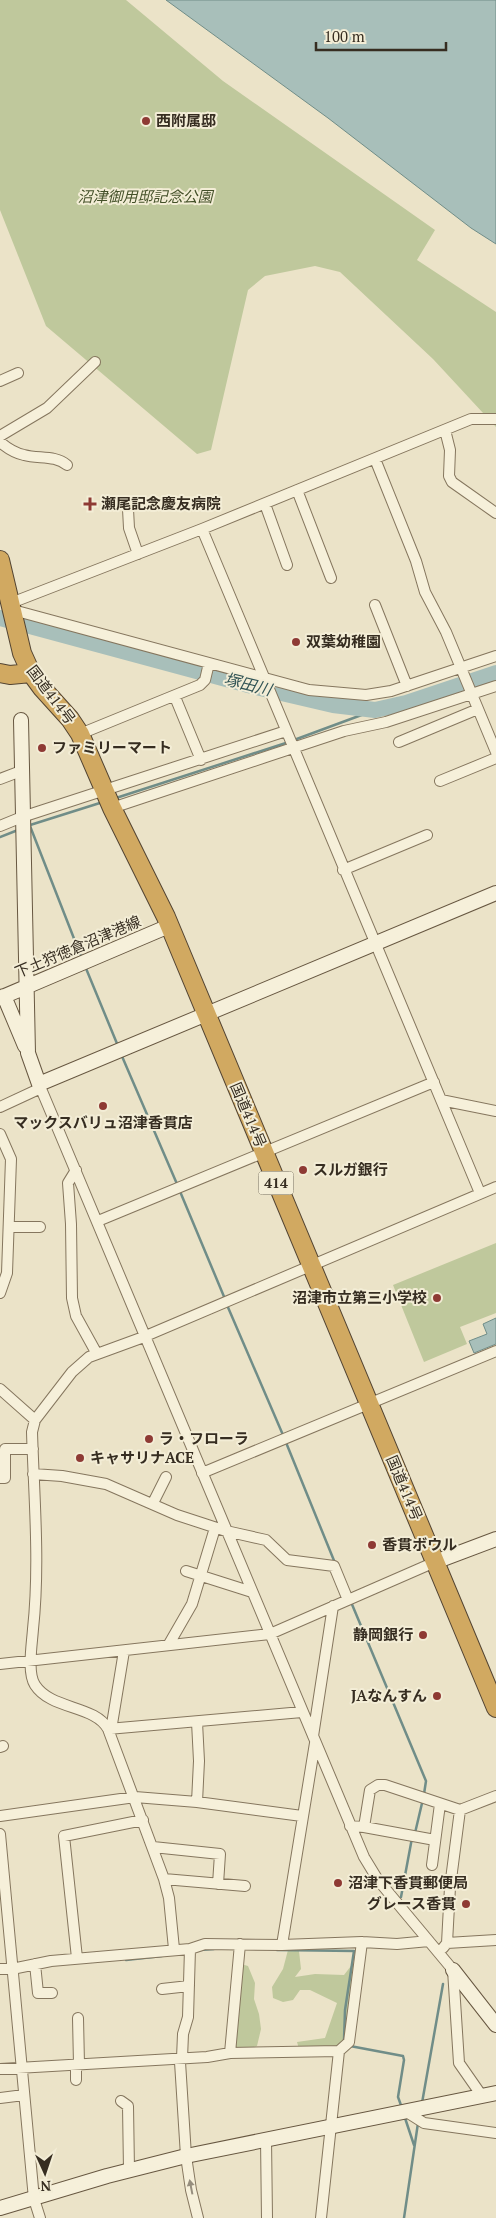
<svg xmlns="http://www.w3.org/2000/svg" width="496" height="2218" viewBox="0 0 496 2218" font-family="'PT Serif','Noto Sans JP',serif">
	<rect width="100%" height="100%" fill="#ebe3c8"/>
	<path fill="#bfc89c" d="M 0,0 L 126,0 L 223,81 L 435,230 L 417,260 L 496,312 L 496,427 L 433,359 L 340,272 L 315,266 L 265,276 L 248,290 L 211,450 L 197,454 L 46,326 L 0,210 Z
		M 496,1243 L 496,1313 L 460,1327 L 467,1344 L 424,1362 L 393,1285 Z
		M 288,1950 L 299,1951 L 301,1969 L 295,1977 L 315,1974 L 344,1975 L 354,1962 L 349,2039 L 339,2048 L 300,2052 L 297,2042 L 325,2038 L 337,2003 L 310,1990 L 300,1990 L 293,2000 L 283,2002 L 273,1998 L 272,1987 L 283,1969 Z
		M 241,1964 L 248,1966 L 255,1983 L 254,1999 L 259,2014 L 261,2029 L 257,2046 L 245,2050 L 234,2048 Z"/>
	<path fill="#a8bfba" stroke="#708d88" d="M 166,0 L 496,0 L 496,244 L 471,228 L 328,118 Z
		M 496,1318 L 496,1344 L 474,1353 L 469,1341 L 487,1334 L 483,1324 Z"/>
	<g fill="none" stroke-linecap="round" stroke-linejoin="round">
		<path stroke="#708d88" stroke-width="2.5" d="M 294,740 L 375,710
			M 116,798 L 289,742
			M 27,826 L 103,802
			M 30,826 L 82,959
			M 0,837 L 18,830
			M 85,966 L 118,1046
			M 121,1054 L 177,1184
			M 179,1189 L 225,1299
			M 227,1305 L 283,1435
			M 285,1440 L 335,1563
			M 351,1602 L 426,1781 L 424,1794
			M 415,1833 L 423,1799
			M 401,1897 L 412,1838
			M 200,1950 L 214,1949
			M 277,1950 L 354,1951 L 345,2010 L 344,2040
			M 126,1960 L 162,1956
			M 350,2046 L 403,2056 L 404,2060 L 398,2097 L 402,2108
			M 422,2103 L 443,1984
			M 404,2115 L 414,2145
			M 404,2218 L 418,2123"/>
		<path stroke="#a8bfba" stroke-width="16" d="M 0,618 L 252,686 L 333,705 L 375,710 L 406,703 L 496,673"/>
		<defs>
			<path id="street" d="M 0,381 L 18,373
				M 445,430 L 450,450 L 449,476 L 452,482 L 496,513
				M 0,436 L 47,408 L 95,362
				M 0,442 C 7,448 15,453 24,455 C 39,459 55,455 67,465
				M 375,459 L 416,561 L 425,592 L 446,632 L 496,752
				M 297,490 L 331,578
				M 265,504 L 287,565
				M 202,529 L 480,1193
				M 138,554 L 129,528 L 128,509 L 135,501 L 143,502
				M 11,603 L 202,529 L 471,419 L 496,419
				M 375,605 L 407,686
				M 13,610 L 309,690 L 366,695 L 391,691 L 496,656
				M 175,697 L 201,760
				M 80,734 L 200,685 L 205,680 L 209,663
				M 399,742 L 478,709
				M 0,779 L 21,771
				M 440,781 L 496,758
				M 112,808 L 344,731 L 386,722 L 496,686
				M 0,826 L 22,817 L 286,731
				M 343,870 L 427,835
				M 39,1084 L 364,1857 L 378,1880 L 453,1970 L 459,2063 L 482,2096
				M 441,1100 L 496,1111
				M 0,1107 L 41,1088
				M 0,1134 L 11,1159 L 7,1273 L 0,1293
				M 76,1170 L 68,1183 L 71,1224 L 72,1298 L 76,1316 L 97,1354
				M 98,1221 L 434,1082
				M 9,1227 L 40,1227
				M 0,1389 L 35,1420
				M 202,1473 L 496,1351
				M 33,1474 L 62,1476 L 106,1484 L 177,1515 L 226,1531 L 266,1540 L 287,1560 L 334,1566 L 348,1600
				M 0,1478 L 5,1478 L 5,1449 L 33,1449
				M 153,1503 L 166,1477
				M 186,1571 L 252,1592
				M 169,1644 L 192,1604 L 215,1528
				M 0,1664 L 270,1634 L 435,1562
				M 197,1722 L 199,1761 L 197,1802
				M 108,1729 L 302,1712
				M 108,1729 L 112,1724 L 124,1651
				M 313,1736 L 333,1606
				M 0,1747 L 3,1746
				M 0,1816 L 135,1797 L 197,1802 L 302,1816
				M 350,1826 L 364,1827 L 370,1790 L 378,1785 L 385,1785 L 460,1810 L 496,1796
				M 364,1827 L 435,1840
				M 0,1834 L 34,2199 L 40,2218
				M 153,1847 L 220,1854 L 218,1884
				M 432,1865 L 440,1804
				M 164,1879 L 245,1886
				M 447,1943 L 450,1887 L 460,1810
				M 282,1945 L 315,1743
				M 443,1948 L 447,1943 L 496,1940
				M 174,1949 L 169,1898 L 164,1879 L 108,1729 C 95,1705 51,1710 35,1685 C 27,1673 32,1644 33,1629 C 40,1564 34,1498 32,1432 L 35,1420 L 72,1372 L 89,1357 L 141,1338 L 496,1187
				M 190,1949 L 188,2017 L 183,2034 L 182,2058 L 180,2062 L 186,2156 L 191,2190 L 198,2218
				M 77,1958 L 64,1836 L 143,1820
				M 35,1964 L 38,1993 L 52,1993
				M 0,1969 L 12,1969 L 51,1961 L 190,1949 L 205,1944 L 282,1945 L 362,1942 L 397,1944 L 429,1941
				M 162,1989 L 189,1986
				M 78,2018 L 79,2064
				M 230,2053 L 240,1944
				M 76,2065 L 76,2080
				M 0,2069 L 207,2057 L 230,2053 L 339,2051 L 349,2042 L 362,1942
				M 0,2098 L 24,2095
				M 121,2101 L 128,2106 L 129,2170
				M 405,2111 L 424,2123 L 496,2133
				M 266,2139 L 267,2218
				M 321,2218 L 339,2051"/>
			<path id="secondary" d="M 21,720 L 28,1053 L 39,1084 L 496,893
				M 4,996 L 25,1046
				M 0,998 L 169,926
				M 435,1562 L 496,1539
				M 453,1970 L 496,2025
				M 0,2208 L 107,2176 L 186,2156 L 496,2093"/>
			<path id="highway" d="M 0,560 L 22,653 L 31,673 L 42,688 L 70,719 L 80,734 L 112,808 L 166,917 L 496,1708
				M 0,673 L 10,675 L 31,673"/>
		</defs>
		<use href="#street" stroke="#85765e" stroke-width="12"/>
		<use href="#secondary" stroke="#675741" stroke-width="16"/>
		<use href="#highway" stroke="#534432" stroke-width="20"/>
		<use href="#street" stroke="#f6f0da" stroke-width="10"/>
		<use href="#secondary" stroke="#f6f0da" stroke-width="14"/>
		<use href="#highway" stroke="#d1a961" stroke-width="18"/>
	</g>
	<defs><path id="oneway-solid" d="M-6-.8H1V-3.2L6.5 0L1 3.2V.8H-6Z" transform="scale(1.25)"/></defs>
	<use fill="#968e7e" href="#oneway-solid" transform="translate(191 2187) rotate(-101)"/>
	<g fill="#8e3a34" stroke="#f3edd6" stroke-width="2">
		<circle cx="146" cy="121" r="5"/>
		<path d="M87.5 496.5h5v5h5v5h-5v5h-5v-5h-5v-5h5z"/>
		<circle cx="296" cy="642" r="5"/>
		<circle cx="42" cy="748" r="5"/>
		<circle cx="103" cy="1106" r="5"/>
		<circle cx="303" cy="1170" r="5"/>
		<circle cx="437" cy="1298" r="5"/>
		<circle cx="149" cy="1439" r="5"/>
		<circle cx="80" cy="1458" r="5"/>
		<circle cx="372" cy="1545" r="5"/>
		<circle cx="423" cy="1635" r="5"/>
		<circle cx="437" cy="1696" r="5"/>
		<circle cx="338" cy="1883" r="5"/>
		<circle cx="466" cy="1904" r="5"/>
	</g>
	<g text-anchor="middle" stroke-width="4" stroke-linejoin="round" paint-order="stroke">
		<rect fill="#f3edd6" stroke="#6f6757" stroke-width="1" x="258.5" y="1171.5" width="35" height="23" rx="4"/>
		<g font-size="14" font-weight="bold" fill="#362d21">
			<text x="276" y="1188">414</text>
		</g>
		<g font-size="15" font-weight="bold" fill="#362d21" stroke="#f3edd6" text-anchor="start">
			<text x="156" y="126">西附属邸</text>
			<text x="101" y="509">瀬尾記念慶友病院</text>
			<text x="306" y="647">双葉幼稚園</text>
			<text x="52" y="753">ファミリーマート</text>
			<text x="103" y="1128" text-anchor="middle">マックスバリュ沼津香貫店</text>
			<text x="313" y="1175">スルガ銀行</text>
			<text x="427" y="1303" text-anchor="end">沼津市立第三小学校</text>
			<text x="159" y="1444">ラ・フローラ</text>
			<text x="90" y="1463">キャサリナACE</text>
			<text x="382" y="1550">香貫ボウル</text>
			<text x="413" y="1640" text-anchor="end">静岡銀行</text>
			<text x="427" y="1701" text-anchor="end">JAなんすん</text>
			<text x="348" y="1888">沼津下香貫郵便局</text>
			<text x="456" y="1909" text-anchor="end">グレース香貫</text>
		</g>
		<g font-size="15" font-style="italic" fill="#445129" stroke="#f3edd6">
			<text x="145" y="202">沼津御用邸記念公園</text>
		</g>
		<g font-size="15" fill="#362d21" stroke="#f3edd6">
			<text transform="translate(51 695) rotate(53)" y="5">国道414号</text>
			<text transform="translate(78 947) rotate(-23)" y="5">下土狩徳倉沼津港線</text>
			<text transform="translate(248 1115) rotate(67)" y="5">国道414号</text>
			<text transform="translate(404 1488) rotate(67)" y="5">国道414号</text>
		</g>
		<g font-size="16" font-style="italic" fill="#315455" stroke="#f3edd6">
			<text transform="translate(248 684) rotate(14)" y="6">塚田川</text>
		</g>
	</g>
	<g transform="translate(45 2173) rotate(177)" stroke="#f3edd6" stroke-width="4" paint-order="stroke">
	<path d="M0-4L9 19L0 12L-9 19Z" fill="#362d21"/>
	<text y="-8" font-size="14" font-weight="bold" text-anchor="middle" fill="#362d21">N</text>
	</g>
	<path d="M316 42v8h130v-8" fill="none" stroke="#362d21" stroke-width="2.5"/>
	<text x="324" y="42" font-size="15" fill="#362d21" stroke="#f3edd6" stroke-width="4" paint-order="stroke">100 m</text>
</svg>
